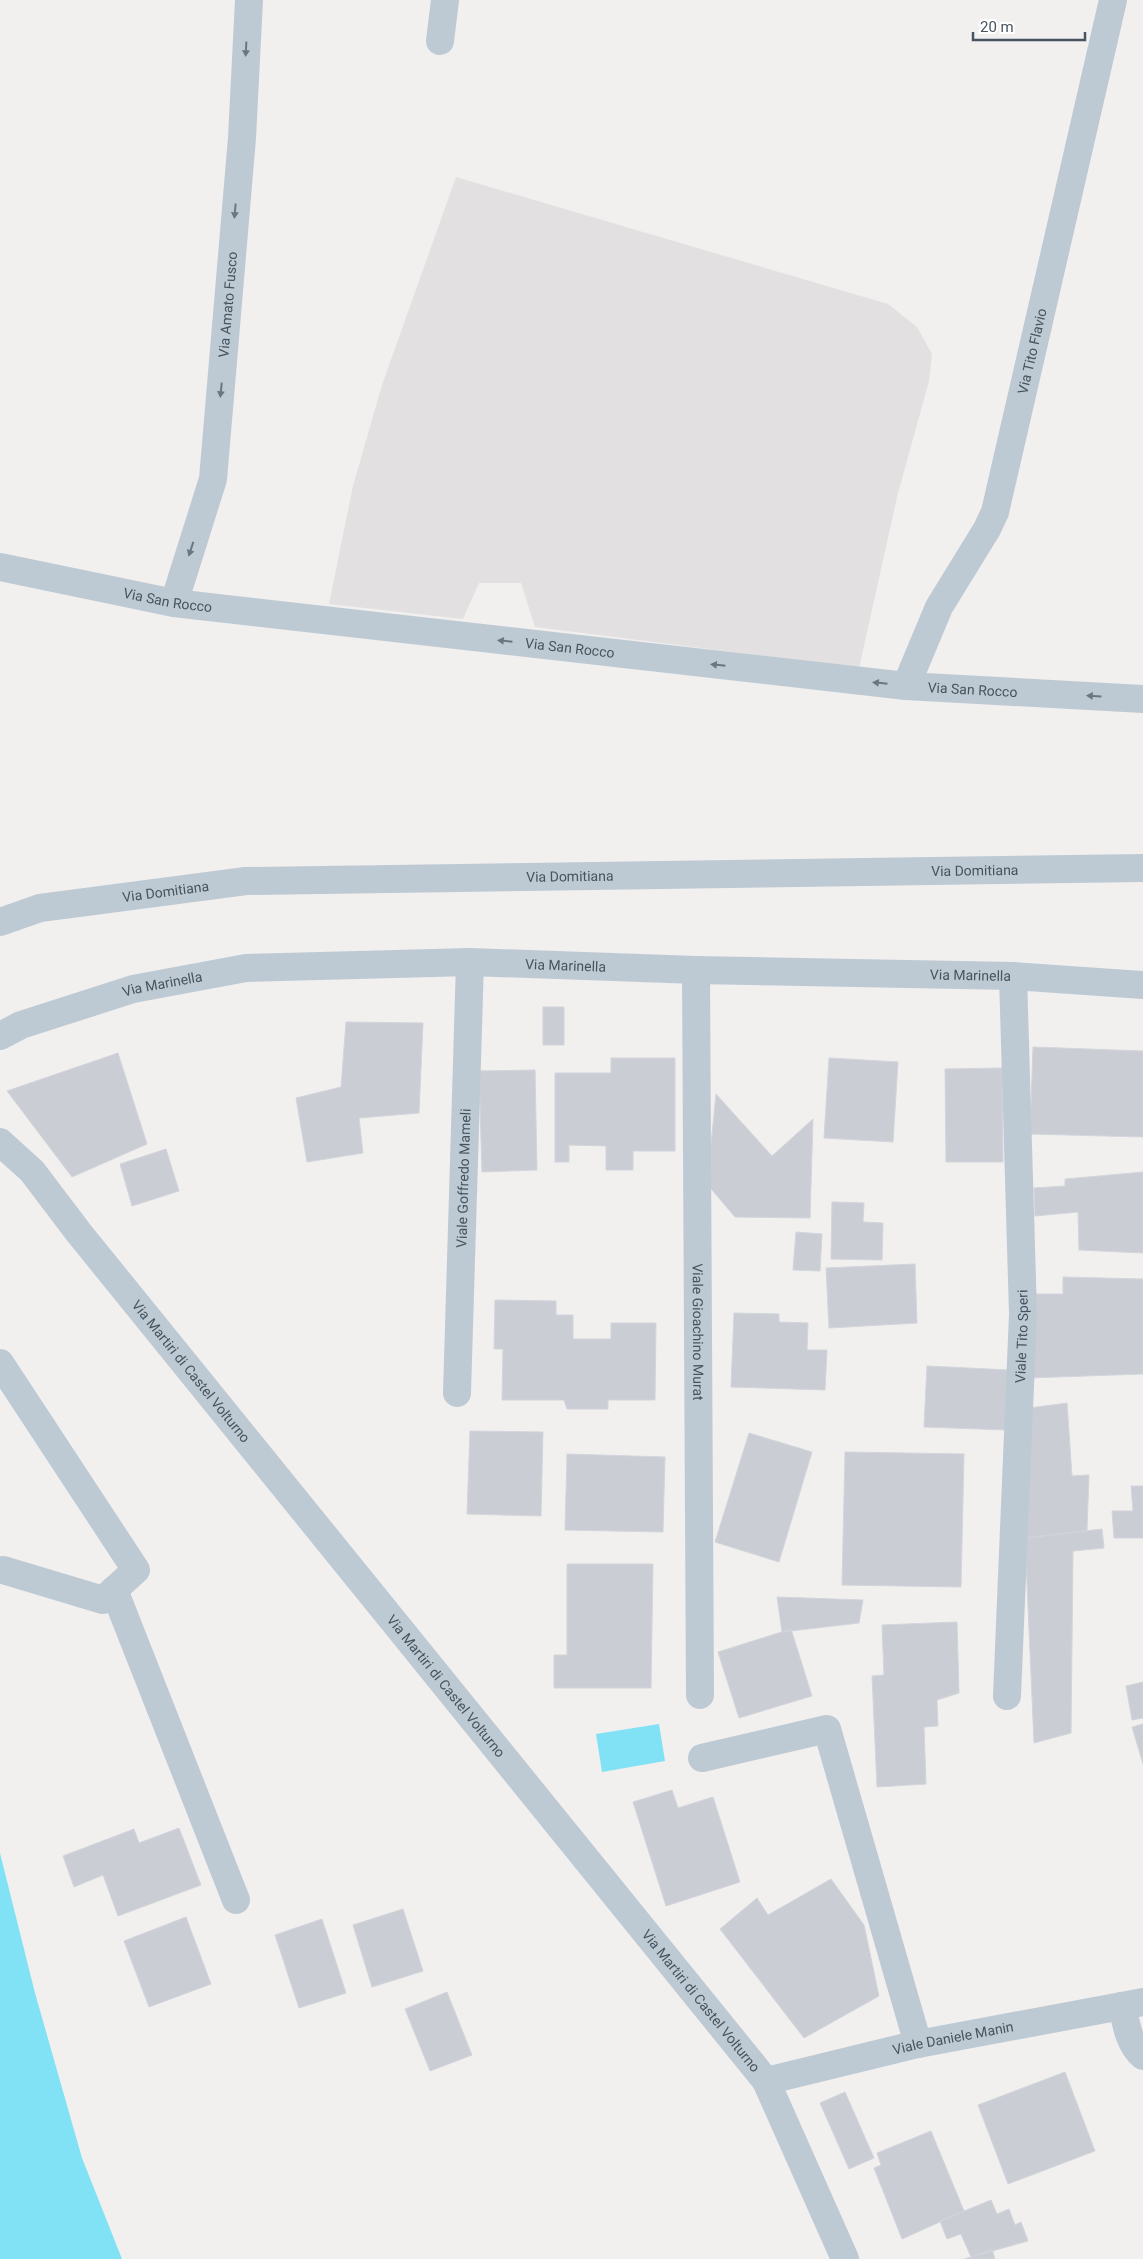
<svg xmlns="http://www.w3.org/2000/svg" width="1143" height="2259" viewBox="0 0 1143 2259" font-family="Roboto,sans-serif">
	<rect width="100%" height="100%" fill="#f2efef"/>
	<path fill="#e3e0e1" d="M 456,177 L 888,304 L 917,327 L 932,354 L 929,381 L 897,497 L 859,668 L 535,627 L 521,583 L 479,583 L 463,619 L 329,604 L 353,486 L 382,385 Z"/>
	<path fill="#81e2f5" d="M 659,1724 L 665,1761 L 602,1772 L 596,1734 Z
		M 0,1853 L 35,1993 L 82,2158 L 122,2259 L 0,2259 Z"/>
	<path fill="#caced4" stroke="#d2d5db" d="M 543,1007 L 564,1007 L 564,1045 L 543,1045 Z
		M 346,1022 L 423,1023 L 419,1113 L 359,1118 L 363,1153 L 307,1162 L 296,1098 L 341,1087 Z
		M 1033,1047 L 1143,1051 L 1143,1137 L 1030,1134 Z
		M 118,1053 L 147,1144 L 72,1177 L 7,1091 Z
		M 611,1058 L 675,1058 L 675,1151 L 633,1151 L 633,1170 L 606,1170 L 606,1146 L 569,1145 L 569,1162 L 555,1162 L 555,1073 L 611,1073 Z
		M 829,1058 L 898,1062 L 893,1142 L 824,1138 Z
		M 1002,1068 L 1003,1162 L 946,1162 L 945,1069 Z
		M 535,1070 L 537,1170 L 482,1172 L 479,1071 Z
		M 716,1094 L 772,1156 L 813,1119 L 810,1218 L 735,1217 L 707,1184 Z
		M 166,1149 L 179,1191 L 132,1206 L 120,1164 Z
		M 1143,1172 L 1143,1253 L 1079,1250 L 1078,1212 L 1035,1216 L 1034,1188 L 1065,1186 L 1065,1179 Z
		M 832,1202 L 864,1203 L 863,1222 L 883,1223 L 882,1260 L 831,1259 Z
		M 796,1232 L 822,1234 L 820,1271 L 793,1270 Z
		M 915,1264 L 917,1323 L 829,1328 L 826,1268 Z
		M 1063,1277 L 1143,1279 L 1143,1374 L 1028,1378 L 1031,1294 L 1063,1294 Z
		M 495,1300 L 556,1301 L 556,1315 L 573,1315 L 573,1339 L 611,1339 L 611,1323 L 656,1323 L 655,1400 L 608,1400 L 608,1409 L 567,1409 L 564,1400 L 502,1400 L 503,1349 L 494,1349 Z
		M 734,1313 L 779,1314 L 779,1322 L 808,1323 L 807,1350 L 827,1350 L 825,1390 L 731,1387 Z
		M 927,1366 L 1009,1370 L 1007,1430 L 924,1427 Z
		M 1067,1403 L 1072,1476 L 1089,1475 L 1087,1531 L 1025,1538 L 1022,1409 Z
		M 470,1431 L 543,1432 L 541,1516 L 467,1514 Z
		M 749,1433 L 812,1452 L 779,1562 L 715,1542 Z
		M 845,1452 L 964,1454 L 961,1587 L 842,1585 Z
		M 567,1454 L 665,1457 L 663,1532 L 565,1530 Z
		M 1131,1486 L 1143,1486 L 1143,1538 L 1114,1538 L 1112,1511 L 1133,1511 Z
		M 1102,1529 L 1104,1548 L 1073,1551 L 1071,1733 L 1034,1743 L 1025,1538 Z
		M 567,1564 L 653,1564 L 651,1688 L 554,1688 L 554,1655 L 567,1655 Z
		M 777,1597 L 863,1600 L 859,1623 L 782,1632 Z
		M 957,1622 L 959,1693 L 937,1700 L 938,1726 L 924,1727 L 926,1784 L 877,1787 L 872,1676 L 884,1675 L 882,1625 Z
		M 791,1629 L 812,1696 L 739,1718 L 718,1652 Z
		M 1143,1682 L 1143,1718 L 1132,1720 L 1126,1686 Z
		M 1143,1724 L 1143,1764 L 1132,1727 Z
		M 672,1790 L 678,1808 L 713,1797 L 740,1882 L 666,1906 L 633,1802 Z
		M 179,1828 L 201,1885 L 118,1916 L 103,1875 L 74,1887 L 63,1856 L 134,1829 L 139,1843 Z
		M 831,1879 L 864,1925 L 879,1996 L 804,2038 L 720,1929 L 757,1898 L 768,1915 Z
		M 403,1909 L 423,1971 L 372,1987 L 353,1925 Z
		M 186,1917 L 211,1984 L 149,2007 L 124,1941 Z
		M 322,1919 L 346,1993 L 299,2008 L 275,1935 Z
		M 447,1992 L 472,2055 L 430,2071 L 405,2009 Z
		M 1065,2072 L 1095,2151 L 1008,2184 L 978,2105 Z
		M 845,2092 L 874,2158 L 849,2169 L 820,2103 Z
		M 931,2131 L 964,2211 L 902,2239 L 874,2168 L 881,2165 L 877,2153 Z
		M 991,2200 L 997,2214 L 1009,2209 L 1015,2225 L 1021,2222 L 1028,2241 L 971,2257 L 961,2234 L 947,2239 L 940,2221 Z
		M 992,2249 L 995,2259 L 964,2259 L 971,2257 Z"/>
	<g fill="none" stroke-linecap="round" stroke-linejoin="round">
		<g stroke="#becad3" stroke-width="28">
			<path d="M 440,41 L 445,0"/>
			<path id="s1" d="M 0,567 L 174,603 L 906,686 L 1143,699"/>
			<path id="s2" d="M 174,603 L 213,479 L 242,138 L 249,0"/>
			<path id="s3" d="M 906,686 L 939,607 L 987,529 L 995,512 L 1113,0"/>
			<path id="s4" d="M 0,922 L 40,908 L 246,881 L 1143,868"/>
			<path id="s5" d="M 696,970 L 700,1695"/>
			<path id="s6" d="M 0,1036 L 21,1025 L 133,989 L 246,968 L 470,962 L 696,970 L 1013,976 L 1143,985"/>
			<path id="s7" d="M 0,1142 L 32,1171 L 79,1233 L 766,2081 L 845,2259"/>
			<path d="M 0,1363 L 136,1570 L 103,1600 L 3,1570"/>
			<path id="s8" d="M 457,1393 L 470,962"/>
			<path d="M 114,1590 L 236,1900"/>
			<path id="s9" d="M 1007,1696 L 1023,1314 L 1013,976"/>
			<path d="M 702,1758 L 827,1729 L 918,2044"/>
			<path d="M 1122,2006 C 1126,2023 1129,2045 1143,2056"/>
			<path id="s10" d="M 766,2081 L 918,2044 L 1143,2002"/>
		</g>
	</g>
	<defs><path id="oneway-solid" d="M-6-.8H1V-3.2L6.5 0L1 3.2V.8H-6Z" transform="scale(1.25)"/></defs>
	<g fill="#697782">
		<use href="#oneway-solid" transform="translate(246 49) rotate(93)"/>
		<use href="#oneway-solid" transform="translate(235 211) rotate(95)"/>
		<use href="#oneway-solid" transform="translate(221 390) rotate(96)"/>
		<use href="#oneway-solid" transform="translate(191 549) rotate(108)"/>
		<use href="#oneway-solid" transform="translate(505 641) rotate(-174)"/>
		<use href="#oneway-solid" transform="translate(718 665) rotate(-174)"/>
		<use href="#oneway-solid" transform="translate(880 683) rotate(-174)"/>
		<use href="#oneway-solid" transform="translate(1094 696) rotate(-177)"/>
	</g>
	<g text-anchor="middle" stroke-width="4.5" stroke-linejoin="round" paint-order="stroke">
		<g font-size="14" fill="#45545f" stroke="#fff">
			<text dy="5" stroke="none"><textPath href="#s2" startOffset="305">Via Amato Fusco</textPath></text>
			<text dy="5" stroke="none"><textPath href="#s3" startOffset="361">Via Tito Flavio</textPath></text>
			<text dy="5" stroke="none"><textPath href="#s1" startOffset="171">Via San Rocco</textPath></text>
			<text dy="5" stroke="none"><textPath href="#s1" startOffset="576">Via San Rocco</textPath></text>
			<text dy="5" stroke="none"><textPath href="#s1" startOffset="981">Via San Rocco</textPath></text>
			<text dy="5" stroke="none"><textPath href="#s4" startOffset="979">Via Domitiana</textPath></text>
			<text dy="5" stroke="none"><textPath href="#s4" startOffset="574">Via Domitiana</textPath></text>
			<text dy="5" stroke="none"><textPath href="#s4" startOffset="169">Via Domitiana</textPath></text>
			<text dy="5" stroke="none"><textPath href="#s6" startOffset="576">Via Marinella</textPath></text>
			<text dy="5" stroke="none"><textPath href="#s6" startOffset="981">Via Marinella</textPath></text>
			<text dy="5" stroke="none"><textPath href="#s6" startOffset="171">Via Marinella</textPath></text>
			<text dy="5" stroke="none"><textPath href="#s8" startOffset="215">Viale Goffredo Mameli</textPath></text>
			<text dy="5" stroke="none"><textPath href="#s5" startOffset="362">Viale Gioachino Murat</textPath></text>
			<text dy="5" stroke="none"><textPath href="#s9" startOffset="360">Viale Tito Speri</textPath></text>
			<text dy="5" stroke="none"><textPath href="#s7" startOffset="299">Via Martiri di Castel Volturno</textPath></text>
			<text dy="5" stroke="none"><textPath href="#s7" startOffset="704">Via Martiri di Castel Volturno</textPath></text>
			<text dy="5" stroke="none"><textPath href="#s7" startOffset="1109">Via Martiri di Castel Volturno</textPath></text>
			<text dy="5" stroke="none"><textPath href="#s10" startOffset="192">Viale Daniele Manin</textPath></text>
		</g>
	</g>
	<path d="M973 32v8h112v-8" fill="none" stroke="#45545f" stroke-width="2.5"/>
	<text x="980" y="32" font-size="15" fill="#45545f" stroke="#ffffff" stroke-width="4" paint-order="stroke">20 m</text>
</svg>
